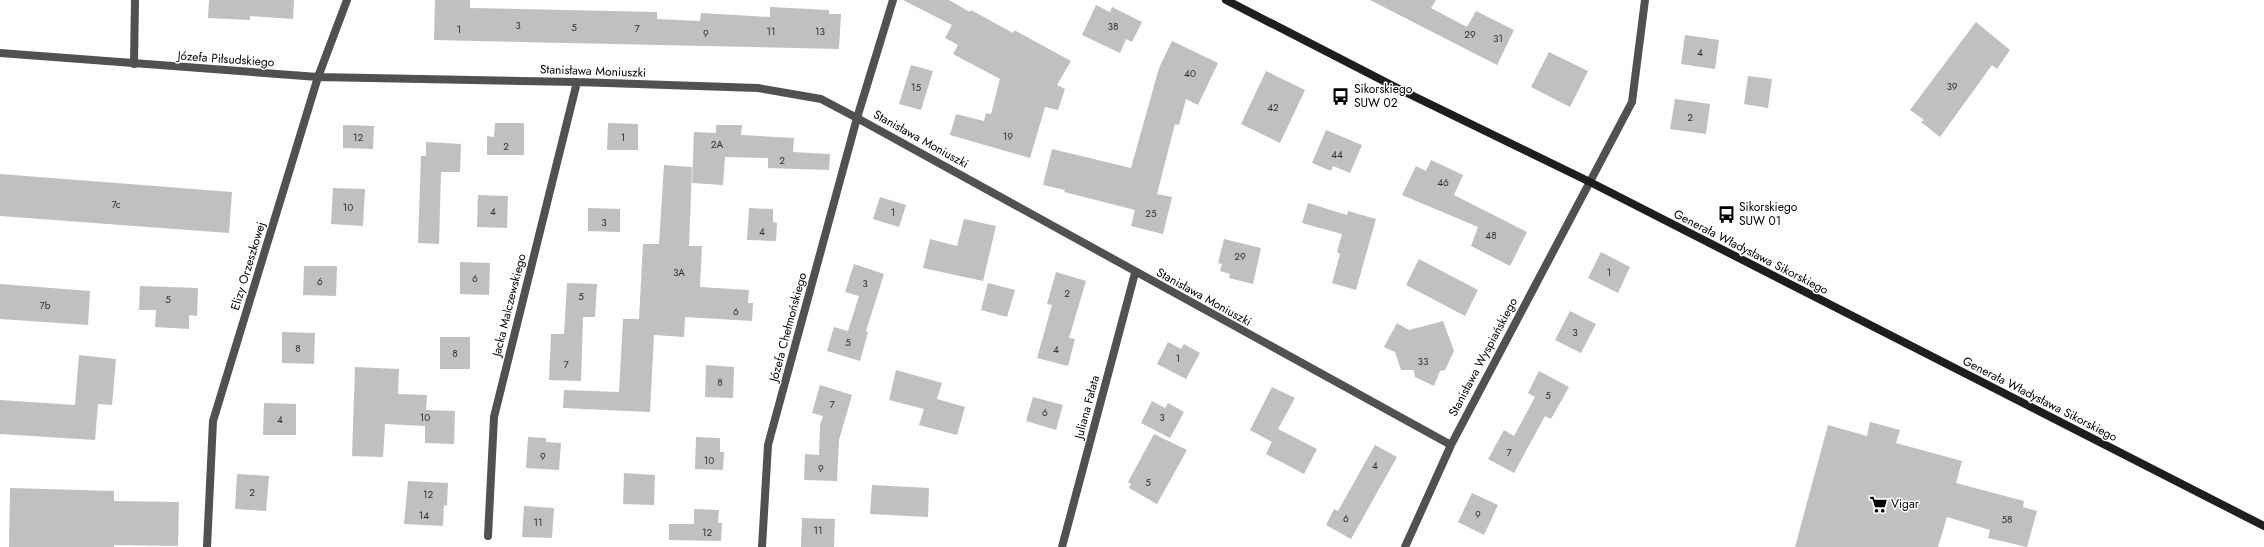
<svg xmlns="http://www.w3.org/2000/svg" width="2264" height="547" viewBox="0 0 2264 547" font-family="Jost,sans-serif">
	<rect width="100%" height="100%" fill="#fff"/>
	<path fill="#c0c0c0" d="M 209,0 L 294,0 L 293,19 L 250,16 L 250,20 L 208,18 Z
		M 435,0 L 470,0 L 470,8 L 657,12 L 657,19 L 700,21 L 701,13 L 770,17 L 770,7 L 829,10 L 829,14 L 841,14 L 839,49 L 434,40 Z
		M 903,0 L 949,0 L 970,12 L 971,10 L 1013,33 L 1014,30 L 1071,61 L 1057,85 L 1065,89 L 1058,110 L 1045,107 L 1030,158 L 950,135 L 956,114 L 984,121 L 986,113 L 991,114 L 1000,79 L 953,54 L 958,45 L 945,38 L 952,25 Z
		M 1370,0 L 1436,0 L 1431,8 L 1467,27 L 1476,11 L 1514,30 L 1497,65 Z
		M 1096,5 L 1110,12 L 1112,7 L 1142,22 L 1132,42 L 1126,39 L 1120,53 L 1082,35 Z
		M 1976,22 L 2010,50 L 1997,69 L 1992,65 L 1940,137 L 1921,122 L 1924,120 L 1910,110 Z
		M 1685,35 L 1719,40 L 1715,69 L 1681,64 Z
		M 1172,41 L 1218,63 L 1198,105 L 1186,99 L 1179,125 L 1175,124 L 1157,194 L 1172,197 L 1163,234 L 1131,226 L 1135,210 L 1064,192 L 1065,190 L 1043,185 L 1052,149 L 1131,168 L 1159,68 Z
		M 1549,52 L 1588,71 L 1570,107 L 1531,87 Z
		M 911,65 L 933,71 L 921,110 L 899,104 Z
		M 1266,71 L 1305,90 L 1280,143 L 1241,124 Z
		M 1748,76 L 1772,79 L 1768,108 L 1744,104 Z
		M 1675,99 L 1710,104 L 1706,134 L 1670,129 Z
		M 495,123 L 524,123 L 524,155 L 487,155 L 487,136 L 494,137 Z
		M 608,123 L 638,124 L 638,150 L 607,150 Z
		M 343,125 L 374,126 L 373,149 L 343,148 Z
		M 716,125 L 742,125 L 741,135 L 794,138 L 793,152 L 830,154 L 829,170 L 768,168 L 768,158 L 725,157 L 723,185 L 692,183 L 694,132 L 716,133 Z
		M 1326,130 L 1362,145 L 1350,173 L 1333,166 L 1331,171 L 1312,163 Z
		M 426,142 L 461,144 L 460,172 L 441,172 L 439,244 L 418,243 L 421,156 L 426,156 Z
		M 1431,160 L 1463,175 L 1454,195 L 1527,232 L 1510,266 L 1471,246 L 1478,227 L 1402,195 L 1416,166 L 1426,171 Z
		M 664,165 L 692,167 L 689,246 L 702,246 L 700,287 L 749,290 L 748,303 L 753,303 L 752,321 L 685,317 L 684,337 L 654,335 L 650,412 L 563,408 L 564,390 L 619,392 L 623,319 L 639,319 L 643,244 L 659,244 Z
		M 0,174 L 232,192 L 229,233 L 0,216 Z
		M 333,188 L 365,189 L 363,226 L 331,224 Z
		M 478,195 L 508,196 L 507,228 L 477,227 Z
		M 880,197 L 906,205 L 899,227 L 873,219 Z
		M 1308,203 L 1347,215 L 1348,211 L 1376,219 L 1356,290 L 1332,283 L 1340,254 L 1337,252 L 1342,234 L 1302,223 Z
		M 588,208 L 620,209 L 620,232 L 588,231 Z
		M 749,208 L 773,209 L 773,222 L 777,223 L 776,241 L 747,240 Z
		M 964,219 L 996,226 L 983,281 L 923,268 L 930,239 L 957,246 Z
		M 1224,239 L 1261,248 L 1253,284 L 1229,278 L 1230,274 L 1220,271 L 1222,264 L 1218,263 Z
		M 1601,252 L 1630,267 L 1618,293 L 1588,278 Z
		M 1419,259 L 1478,290 L 1465,316 L 1406,285 Z
		M 460,262 L 490,263 L 489,295 L 460,294 Z
		M 854,264 L 884,274 L 866,331 L 868,332 L 860,361 L 827,351 L 834,327 L 848,331 L 859,296 L 845,292 Z
		M 304,266 L 337,266 L 336,296 L 303,295 Z
		M 1056,272 L 1086,281 L 1069,338 L 1075,339 L 1068,366 L 1037,358 L 1052,305 L 1047,304 Z
		M 567,283 L 597,284 L 595,317 L 583,317 L 581,381 L 549,380 L 551,334 L 564,334 Z
		M 988,283 L 1015,290 L 1007,317 L 981,310 Z
		M 0,284 L 90,291 L 88,325 L 0,319 Z
		M 140,286 L 198,288 L 197,316 L 189,315 L 189,329 L 155,327 L 156,310 L 139,310 Z
		M 1570,311 L 1596,324 L 1581,353 L 1555,340 Z
		M 1443,321 L 1454,351 L 1445,370 L 1440,371 L 1434,386 L 1415,377 L 1414,370 L 1401,370 L 1395,352 L 1384,347 L 1397,323 L 1409,330 Z
		M 282,332 L 315,333 L 314,364 L 282,363 Z
		M 440,337 L 470,337 L 470,369 L 440,369 Z
		M 1168,342 L 1181,349 L 1184,344 L 1200,353 L 1186,379 L 1157,364 Z
		M 79,355 L 116,359 L 112,405 L 98,404 L 95,440 L 0,434 L 0,400 L 75,405 Z
		M 706,365 L 734,367 L 733,398 L 705,397 Z
		M 355,367 L 399,369 L 398,394 L 427,395 L 426,410 L 455,411 L 454,444 L 425,443 L 425,426 L 385,424 L 383,457 L 352,456 Z
		M 896,370 L 942,383 L 937,399 L 965,407 L 957,435 L 919,425 L 924,409 L 889,400 Z
		M 1539,371 L 1569,387 L 1551,419 L 1545,416 L 1514,473 L 1488,459 L 1504,430 L 1514,436 L 1535,397 L 1528,393 Z
		M 820,385 L 852,395 L 839,440 L 837,481 L 804,480 L 805,454 L 819,455 L 820,425 L 823,416 L 812,413 Z
		M 1272,387 L 1295,398 L 1278,429 L 1317,449 L 1304,474 L 1266,454 L 1275,435 L 1272,442 L 1250,430 Z
		M 1033,397 L 1063,405 L 1056,430 L 1026,421 Z
		M 1152,401 L 1165,408 L 1168,403 L 1184,412 L 1170,438 L 1141,423 Z
		M 264,403 L 296,404 L 296,435 L 263,435 Z
		M 1870,422 L 1900,430 L 1896,443 L 1962,461 L 1956,483 L 2024,501 L 2023,507 L 2037,511 L 2027,547 L 1988,538 L 1990,530 L 1947,517 L 1938,547 L 1795,547 L 1828,425 L 1867,436 Z
		M 1154,434 L 1187,450 L 1157,504 L 1129,488 L 1131,484 L 1128,482 Z
		M 528,437 L 546,438 L 546,442 L 561,443 L 559,470 L 526,468 Z
		M 696,437 L 720,438 L 720,452 L 724,452 L 723,470 L 695,469 Z
		M 1375,445 L 1397,457 L 1351,539 L 1326,525 L 1334,509 L 1338,511 Z
		M 624,473 L 655,475 L 654,505 L 623,504 Z
		M 237,474 L 269,476 L 266,511 L 235,509 Z
		M 408,481 L 448,483 L 447,506 L 444,505 L 443,526 L 404,524 Z
		M 872,485 L 929,488 L 928,517 L 870,514 Z
		M 10,488 L 114,491 L 114,501 L 179,502 L 178,546 L 114,545 L 114,547 L 9,547 Z
		M 1472,493 L 1498,505 L 1484,535 L 1458,522 Z
		M 524,506 L 554,508 L 552,538 L 522,537 Z
		M 694,509 L 719,510 L 718,523 L 722,523 L 721,541 L 669,540 L 669,524 L 694,524 Z
		M 802,518 L 835,519 L 834,547 L 801,547 Z"/>
	<g fill="none" stroke-linecap="round" stroke-linejoin="round">
		<path stroke="#515151" stroke-width="8" d="M 0,53 L 318,77 L 577,82 L 758,88 L 821,99 L 857,118 L 1451,445
			M 134,64 L 135,0
			M 488,536 L 494,417 L 577,82
			M 207,547 L 213,421 L 318,77 L 347,0
			M 762,547 L 768,445 L 857,118 L 893,0
			M 1062,547 L 1135,273
			M 1405,547 L 1451,445 L 1632,102 L 1645,0"/>
		<path stroke="#1e1e1e" stroke-width="8" d="M 1226,0 L 1403,91 L 1590,182 L 2264,526"/>
	</g>
	<defs>
		<symbol id="bus-bare" viewBox="-9 -9 18 18"><path d="M-5-6H5V4H4V6H2V4H-2V6H-4V4H-5ZM-3.5-4V0h7V-4ZM-3.5 1.2v1.5H-2V1.2ZM2 1.2v1.5H3.5V1.2Z" fill="#000" stroke="#fff" stroke-width="2.5" paint-order="stroke"/></symbol>
		<symbol id="supermarket-bare" viewBox="-9 -9 18 18"><path d="M-6-5.5h2.5l.6 2H6L4.5 2H-2.5L-4.4-4H-6ZM-1.5 3.2a1.3 1.3 0 1 0 .1 0ZM3 3.2a1.3 1.3 0 1 0 .1 0Z" fill="#000" stroke="#fff" stroke-width="2.5" paint-order="stroke"/></symbol>
	</defs>
	<g fill-rule="evenodd">
		<use href="#bus-bare" x="1328" y="84" width="25" height="25"/>
		<use href="#bus-bare" x="1714" y="202" width="25" height="25"/>
		<use href="#supermarket-bare" x="1866" y="492" width="25" height="25"/>
	</g>
	<g text-anchor="middle" stroke-width="3" stroke-linejoin="round" paint-order="stroke">
		<g font-size="10" fill="#303030">
			<text x="518" y="29">3</text>
			<text x="1113" y="30">38</text>
			<text x="574" y="31">5</text>
			<text x="637" y="32">7</text>
			<text x="459" y="33">1</text>
			<text x="771" y="35">11</text>
			<text x="820" y="35">13</text>
			<text x="706" y="37">9</text>
			<text x="1470" y="38">29</text>
			<text x="1498" y="42">31</text>
			<text x="1700" y="56">4</text>
			<text x="1190" y="77">40</text>
			<text x="1952" y="90">39</text>
			<text x="916" y="91">15</text>
			<text x="1273" y="111">42</text>
			<text x="1690" y="121">2</text>
			<text x="1008" y="140">19</text>
			<text x="358" y="141">12</text>
			<text x="623" y="141">1</text>
			<text x="717" y="148">2A</text>
			<text x="506" y="150">2</text>
			<text x="1337" y="158">44</text>
			<text x="782" y="164">2</text>
			<text x="1443" y="186">46</text>
			<text x="116" y="208">7c</text>
			<text x="348" y="211">10</text>
			<text x="493" y="215">4</text>
			<text x="893" y="216">1</text>
			<text x="1151" y="217">25</text>
			<text x="604" y="226">3</text>
			<text x="762" y="235">4</text>
			<text x="1491" y="239">48</text>
			<text x="1240" y="260">29</text>
			<text x="679" y="276">3A</text>
			<text x="1609" y="276">1</text>
			<text x="475" y="282">6</text>
			<text x="320" y="285">6</text>
			<text x="865" y="287">3</text>
			<text x="1067" y="297">2</text>
			<text x="581" y="300">5</text>
			<text x="168" y="303">5</text>
			<text x="45" y="309">7b</text>
			<text x="736" y="315">6</text>
			<text x="1575" y="336">3</text>
			<text x="848" y="346">5</text>
			<text x="298" y="352">8</text>
			<text x="1056" y="353">4</text>
			<text x="455" y="357">8</text>
			<text x="1178" y="362">1</text>
			<text x="1423" y="365">33</text>
			<text x="566" y="368">7</text>
			<text x="720" y="386">8</text>
			<text x="1548" y="399">5</text>
			<text x="832" y="408">7</text>
			<text x="1045" y="416">6</text>
			<text x="425" y="421">10</text>
			<text x="1162" y="421">3</text>
			<text x="280" y="423">4</text>
			<text x="1509" y="456">7</text>
			<text x="543" y="460">9</text>
			<text x="709" y="464">10</text>
			<text x="1375" y="469">4</text>
			<text x="821" y="472">9</text>
			<text x="1148" y="486">5</text>
			<text x="252" y="496">2</text>
			<text x="428" y="498">12</text>
			<text x="1478" y="518">9</text>
			<text x="424" y="519">14</text>
			<text x="1346" y="522">6</text>
			<text x="2007" y="523">58</text>
			<text x="538" y="526">11</text>
			<text x="818" y="534">11</text>
			<text x="707" y="536">12</text>
		</g>
		<g font-size="12" fill="#000" stroke="#fff">
			<text transform="translate(226 59) rotate(4)" y="4">Józefa Piłsudskiego</text>
			<text transform="translate(593 71) rotate(2)" y="4">Stanisława Moniuszki</text>
			<text transform="translate(921 139) rotate(29)" y="4">Stanisława Moniuszki</text>
			<text transform="translate(1751 252) rotate(27)" y="4">Generała Władysława Sikorskiego</text>
			<text transform="translate(248 266) rotate(-73)" y="4">Elizy Orzeszkowej</text>
			<text transform="translate(1204 297) rotate(29)" y="4">Stanisława Moniuszki</text>
			<text transform="translate(509 305) rotate(-76)" y="4">Jacka Malczewskiego</text>
			<text transform="translate(788 327) rotate(-75)" y="4">Józefa Chełmońskiego</text>
			<text transform="translate(1483 357) rotate(-62)" y="4">Stanisława Wyspiańskiego</text>
			<text transform="translate(2040 399) rotate(27)" y="4">Generała Władysława Sikorskiego</text>
			<text transform="translate(1087 407) rotate(-75)" y="4">Juliana Fałata</text>
		</g>
		<g font-size="12" fill="#000" stroke="#fff" text-anchor="start">
			<text x="1354" y="93">Sikorskiego<tspan x="1354" dy="14">SUW 02</tspan></text>
			<text x="1739" y="211">Sikorskiego<tspan x="1739" dy="14">SUW 01</tspan></text>
			<text x="1891" y="508">Vigar</text>
		</g>
	</g>
</svg>
